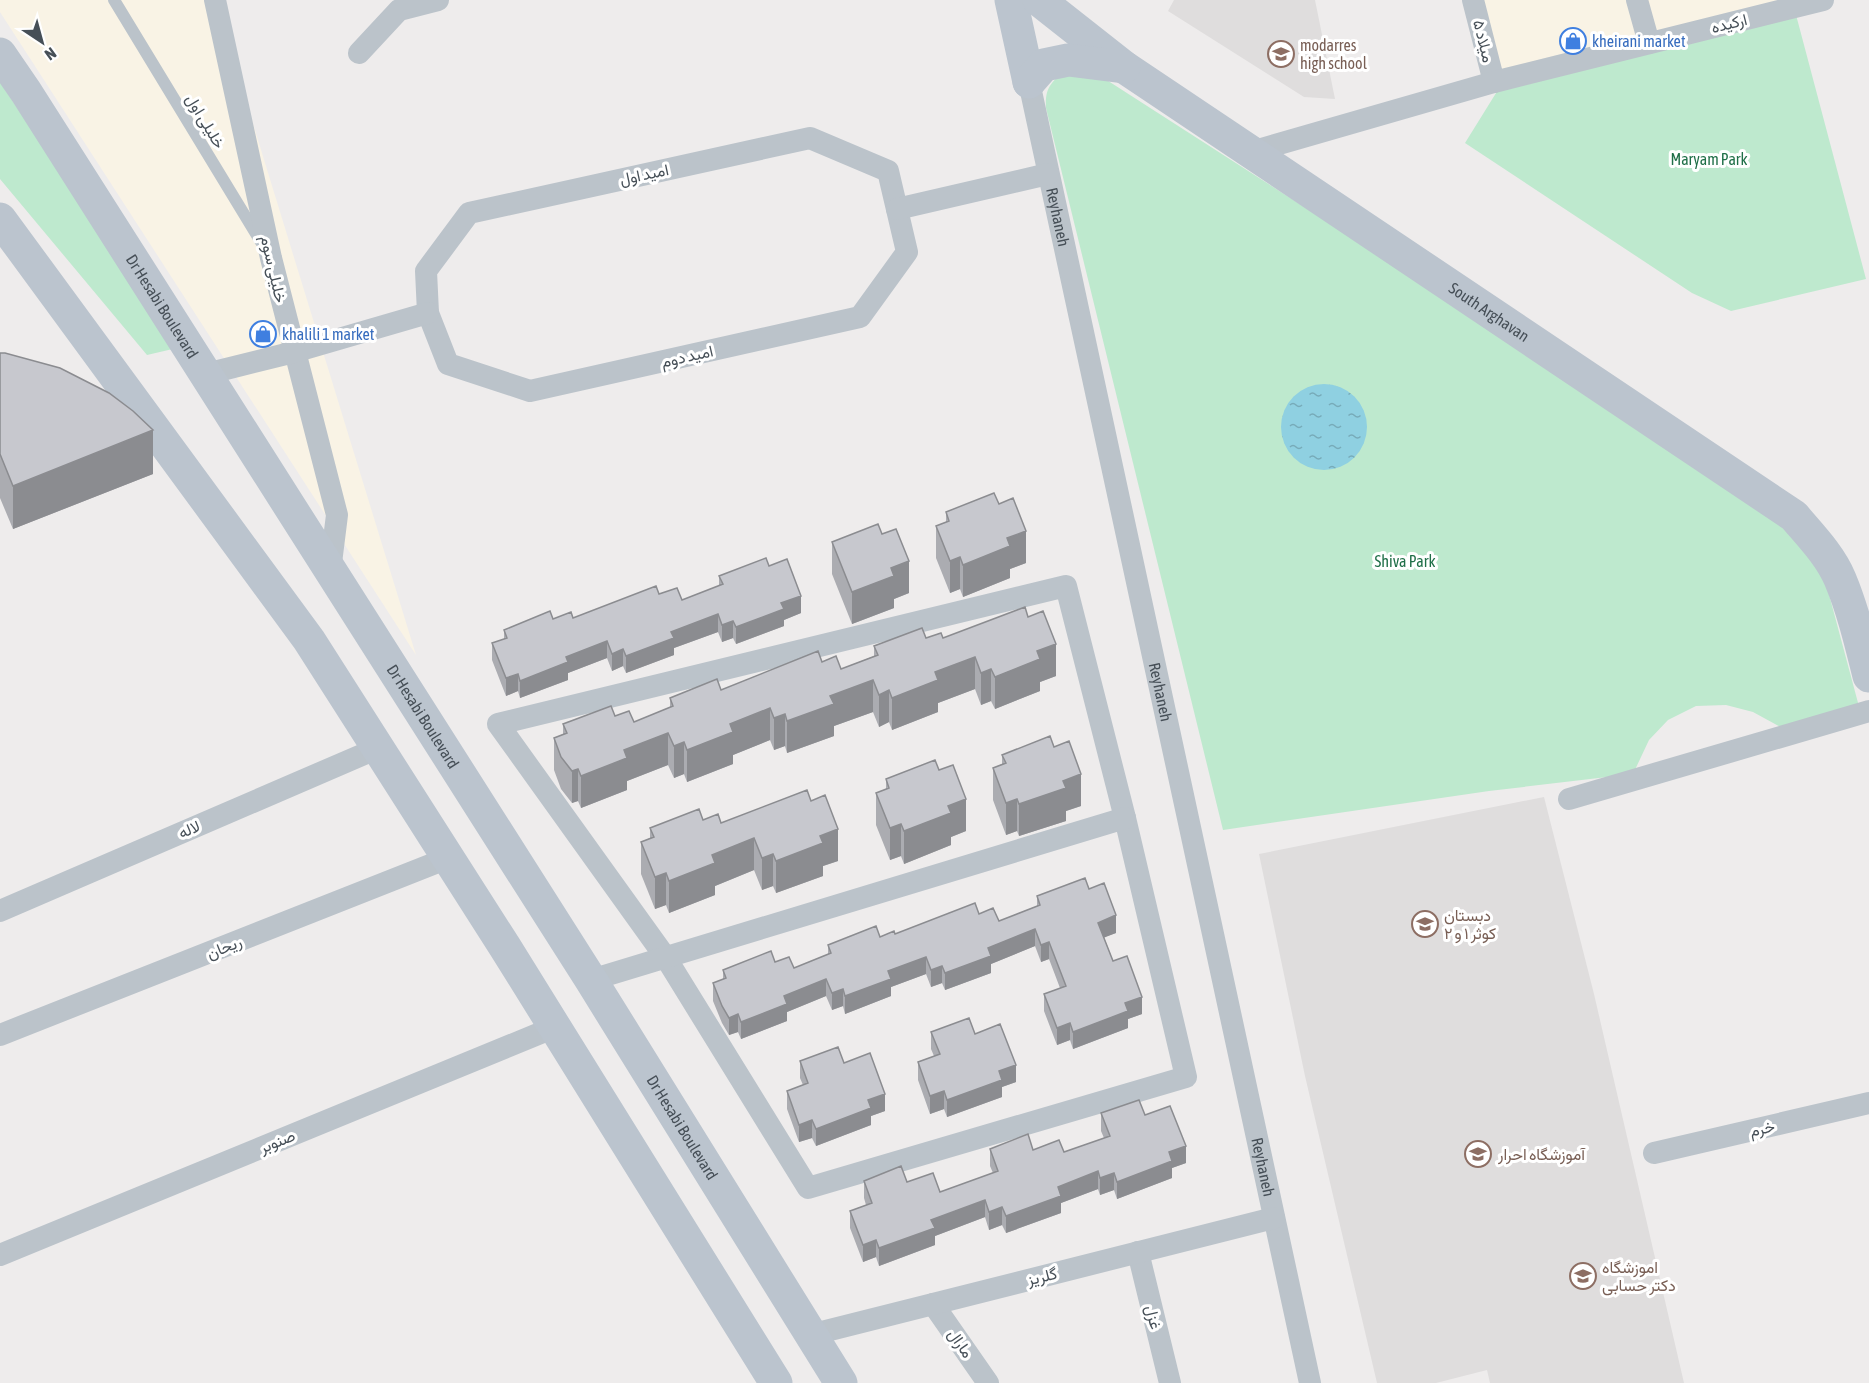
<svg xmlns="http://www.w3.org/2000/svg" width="1869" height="1383" viewBox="0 0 1869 1383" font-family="'Asap Condensed',Vazirmatn,sans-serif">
	<defs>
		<pattern id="water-ripples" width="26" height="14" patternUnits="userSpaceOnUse" patternTransform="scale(1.5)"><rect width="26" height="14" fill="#8fd0e1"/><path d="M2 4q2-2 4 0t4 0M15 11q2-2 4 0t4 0" fill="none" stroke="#77abb9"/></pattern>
	</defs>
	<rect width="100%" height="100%" fill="#eeecec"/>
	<path fill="#f9f3e5" d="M 0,0 L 215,0 L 416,655 L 0,12 Z
		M 1479,0 L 1824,0 L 1494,82 Z"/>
	<path fill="#dfdddd" d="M 1174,0 L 1315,0 L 1335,99 L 1304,97 L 1168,11 Z
		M 1544,797 L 1594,994 L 1684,1383 L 1490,1383 L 1487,1370 L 1436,1383 L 1377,1383 L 1305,1076 L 1259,854 Z"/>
	<path fill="#bee9ce" d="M 1795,11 L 1866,279 L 1731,311 L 1692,293 L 1465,143 L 1501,85 Z
		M 1064,71 L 1102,77 L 1438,293 L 1774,517 L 1823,572 L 1861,714 L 1784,729 L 1753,712 L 1726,705 L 1696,706 L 1668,720 L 1649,740 L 1633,774 L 1489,791 L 1223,830 L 1046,108 C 1045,88 1050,84 1064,71 Z
		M 0,82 L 177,348 L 147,355 L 0,179 Z"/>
	<path fill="url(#water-ripples)" d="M1281 427a43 43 0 1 1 86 0a43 43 0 1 1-86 0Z"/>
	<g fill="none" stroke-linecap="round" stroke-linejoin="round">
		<path stroke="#bbc3ca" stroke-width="12" d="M 114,0 L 261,242"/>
		<g stroke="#bbc3ca" stroke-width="22">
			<path d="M 215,0 L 271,258 L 337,515 L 330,571"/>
			<path d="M 1473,0 L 1494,82"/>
			<path d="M 1637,0 L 1649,43"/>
			<path d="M 359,53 L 399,10 L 438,0"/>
			<path id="s1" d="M 1029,82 L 1310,1383"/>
			<path d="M 810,138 L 888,171 L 907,252 L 860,317 L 530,391 L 448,364 L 428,313 L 426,271 L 469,213 Z"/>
			<path d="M 1251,152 L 1494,82 L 1823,0"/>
			<path d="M 897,209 L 1048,174"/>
			<path d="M 206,374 L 294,352 L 428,313"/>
			<path d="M 1066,586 L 1125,818 L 1186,1077 L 808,1188 L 666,958 L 498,724 Z"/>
			<path d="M 1569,799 L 1869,711"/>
			<path d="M 0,911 L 378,748"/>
			<path d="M 591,980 L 1125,818"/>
			<path d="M 0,1035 L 448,858"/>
			<path d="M 1654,1153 L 1869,1103"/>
			<path d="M 1138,1252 L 1170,1383"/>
			<path d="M 0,1255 L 555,1027"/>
			<path d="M 933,1304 L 988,1383"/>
			<path d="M 810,1335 L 1274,1218"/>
		</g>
		<g stroke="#bbc4ce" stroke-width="33">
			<path d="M 1011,0 L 1029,82"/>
			<path id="s2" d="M 1039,0 L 1124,67 L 1794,516 C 1810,535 1830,555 1840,579 C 1853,610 1861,644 1869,676"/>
			<path id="s3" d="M 0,54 L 26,92 L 591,980 L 841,1383"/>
			<path d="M 1029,82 L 1044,65 L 1068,60 L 1124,67"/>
			<path d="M 0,219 L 309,640 L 505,947 L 776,1383"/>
		</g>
	</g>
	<path fill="#abacb1" d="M 0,353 L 153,474 L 13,529 L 0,498 Z
		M 946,512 L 1026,563 L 1010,569 L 1010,578 L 963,597 L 960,589 L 950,593 L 936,558 L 936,526 L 946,522 Z
		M 882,534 L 909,593 L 894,599 L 894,608 L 852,624 L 832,574 L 832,542 Z
		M 769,566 L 801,613 L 784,620 L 784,626 L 736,644 L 733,638 L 722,642 L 718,632 L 674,648 L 674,655 L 626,673 L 623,666 L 612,671 L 607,658 L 568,673 L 568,680 L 520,698 L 518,691 L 506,696 L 492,660 L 492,643 L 504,639 L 504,630 L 553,619 L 573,618 L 659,594 L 682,600 L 719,586 L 719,576 Z
		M 1028,617 L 1056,676 L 1040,682 L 1040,691 L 995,709 L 991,701 L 981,705 L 975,689 L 938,703 L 938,712 L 892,730 L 889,722 L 879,727 L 873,712 L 834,726 L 834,736 L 787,753 L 785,746 L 774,750 L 770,740 L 733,755 L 733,764 L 687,782 L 684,774 L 674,778 L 668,765 L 627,781 L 627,790 L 581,808 L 578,801 L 572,803 L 561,789 L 554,770 L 554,738 L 563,734 L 563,724 L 615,716 L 634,722 L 670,708 L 670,698 L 721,690 L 822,662 L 841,669 L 874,656 L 874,646 L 926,638 L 943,638 Z
		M 1054,747 L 1081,806 L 1066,811 L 1066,821 L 1019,836 L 1017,831 L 1006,835 L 993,800 L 993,768 L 1002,764 L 1002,755 Z
		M 886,779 L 966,831 L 951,837 L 951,845 L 904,864 L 901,856 L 890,860 L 876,825 L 876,793 L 886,789 Z
		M 811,801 L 838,861 L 823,866 L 823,876 L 776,893 L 773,886 L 762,890 L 754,870 L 715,886 L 715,895 L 669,913 L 666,905 L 655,909 L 641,874 L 641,842 L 650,838 L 650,828 L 703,820 L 721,823 Z
		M 1089,889 L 1116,933 L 1104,937 L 1113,961 L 1142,1014 L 1128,1019 L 1128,1028 L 1073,1049 L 1070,1040 L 1057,1045 L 1044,1011 L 1044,994 L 1060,988 L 1049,959 L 1041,962 L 1035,946 L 991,964 L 991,973 L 945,990 L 942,983 L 931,987 L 926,974 L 891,987 L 891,996 L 845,1014 L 843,1006 L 832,1010 L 826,996 L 787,1012 L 787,1021 L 741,1039 L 738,1032 L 729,1035 L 722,1023 L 713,1001 L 713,983 L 723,980 L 723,970 L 775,962 L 794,968 L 828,955 L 828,945 L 895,934 L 979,914 L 999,921 L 1037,906 L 1037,896 Z
		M 931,1032 L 975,1034 L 1016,1082 L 1002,1087 L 1002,1097 L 947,1117 L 944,1109 L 930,1114 L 918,1080 L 918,1062 L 934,1056 L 931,1049 Z
		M 800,1061 L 844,1063 L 885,1111 L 871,1116 L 871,1125 L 816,1146 L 812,1138 L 799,1142 L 787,1109 L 787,1091 L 803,1085 L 800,1078 Z
		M 1101,1113 L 1145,1115 L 1186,1163 L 1172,1168 L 1172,1178 L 1117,1199 L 1114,1190 L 1100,1195 L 1098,1189 L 1061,1203 L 1061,1213 L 1006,1233 L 1002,1225 L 989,1230 L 985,1217 L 935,1236 L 935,1245 L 879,1266 L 876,1257 L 863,1262 L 850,1228 L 850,1211 L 866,1205 L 864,1198 L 864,1181 L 907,1182 L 940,1192 L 993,1173 L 990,1166 L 990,1149 L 1064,1152 L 1104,1138 L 1101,1131 Z"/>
	<path fill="#8b8c90" d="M 153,430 L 153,474 L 13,529 L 13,486 Z
		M 1026,531 L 1026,563 L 1010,569 L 1010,578 L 963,597 L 963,565 L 1007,538 Z
		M 960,557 L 960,589 L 950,593 L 950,561 Z
		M 909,561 L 909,593 L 894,599 L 894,608 L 852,624 L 852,592 L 891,568 Z
		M 801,596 L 801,613 L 784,620 L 784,626 L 736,644 L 736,627 L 781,603 Z
		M 718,614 L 718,632 L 674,648 L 674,655 L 626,673 L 626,656 L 671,632 Z
		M 733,621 L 733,638 L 722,642 L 722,625 Z
		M 607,641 L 607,658 L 568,673 L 568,680 L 520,698 L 520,681 L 566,657 Z
		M 1056,644 L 1056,676 L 1040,682 L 1040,691 L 995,709 L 995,677 L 1037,651 Z
		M 623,649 L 623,666 L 612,671 L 612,654 Z
		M 975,657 L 975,689 L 938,703 L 938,712 L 892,730 L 892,698 L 935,672 Z
		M 991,669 L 991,701 L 981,705 L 981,673 Z
		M 518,674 L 518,691 L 506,696 L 506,678 Z
		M 873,680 L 873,712 L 834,726 L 834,736 L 787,753 L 787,721 L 830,696 Z
		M 889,690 L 889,722 L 879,727 L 879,695 Z
		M 770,708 L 770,740 L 733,755 L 733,764 L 687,782 L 687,750 L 730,724 Z
		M 785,714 L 785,746 L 774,750 L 774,718 Z
		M 668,733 L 668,765 L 627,781 L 627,790 L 581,808 L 581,776 L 624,750 Z
		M 684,742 L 684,774 L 674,778 L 674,746 Z
		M 578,769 L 578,801 L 572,803 L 572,771 Z
		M 1081,774 L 1081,806 L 1066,811 L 1066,821 L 1019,836 L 1019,804 L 1063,781 Z
		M 966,799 L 966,831 L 951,837 L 951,845 L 904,864 L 904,831 L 948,806 Z
		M 1017,799 L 1017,831 L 1006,835 L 1006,803 Z
		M 901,824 L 901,856 L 890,860 L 890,828 Z
		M 838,829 L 838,861 L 823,866 L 823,876 L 776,893 L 776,861 L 820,836 Z
		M 754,838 L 754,870 L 715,886 L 715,895 L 669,913 L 669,881 L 712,855 Z
		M 773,854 L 773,886 L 762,890 L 762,858 Z
		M 666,873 L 666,905 L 655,909 L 655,877 Z
		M 1116,915 L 1116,933 L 1098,940 L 1098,923 Z
		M 1035,929 L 1035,946 L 991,964 L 991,973 L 945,990 L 945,973 L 988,948 Z
		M 1049,942 L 1049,959 L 1041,962 L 1041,945 Z
		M 926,957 L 926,974 L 891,987 L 891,996 L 845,1014 L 845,996 L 888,971 Z
		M 942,966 L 942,983 L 931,987 L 931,970 Z
		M 826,979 L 826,996 L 787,1012 L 787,1021 L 741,1039 L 741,1022 L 784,996 Z
		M 843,989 L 843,1006 L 832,1010 L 832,993 Z
		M 1142,997 L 1142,1014 L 1128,1019 L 1128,1028 L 1073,1049 L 1073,1032 L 1125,1003 Z
		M 738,1014 L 738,1032 L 729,1035 L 729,1018 Z
		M 1070,1023 L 1070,1040 L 1057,1045 L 1057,1028 Z
		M 1016,1065 L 1016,1082 L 1002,1087 L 1002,1097 L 947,1117 L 947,1100 L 999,1071 Z
		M 944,1091 L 944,1109 L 930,1114 L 930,1096 Z
		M 885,1094 L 885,1111 L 871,1116 L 871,1125 L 816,1146 L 816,1129 L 868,1100 Z
		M 812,1120 L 812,1138 L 799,1142 L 799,1125 Z
		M 1186,1146 L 1186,1163 L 1172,1168 L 1172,1178 L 1117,1199 L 1117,1182 L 1169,1152 Z
		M 1098,1171 L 1098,1189 L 1061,1203 L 1061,1213 L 1006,1233 L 1006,1216 L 1058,1187 Z
		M 1114,1173 L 1114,1190 L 1100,1195 L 1100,1178 Z
		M 985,1200 L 985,1217 L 935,1236 L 935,1245 L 879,1266 L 879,1248 L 931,1220 Z
		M 1002,1207 L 1002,1225 L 989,1230 L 989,1212 Z
		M 876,1240 L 876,1257 L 863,1262 L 863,1245 Z"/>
	<path fill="#c7c8ce" stroke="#8b8c90" stroke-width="1.5" d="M 0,353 L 5,353 L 60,368 L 109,393 L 133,411 L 153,430 L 13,486 L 0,454 Z
		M 994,493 L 999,504 L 1013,498 L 1026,531 L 1007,538 L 1010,546 L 963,565 L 960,557 L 950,561 L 936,526 L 949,521 L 946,512 Z
		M 878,524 L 882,534 L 896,529 L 909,561 L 891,568 L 894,576 L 852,592 L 832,542 Z
		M 766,558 L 769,566 L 787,559 L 801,596 L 781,603 L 784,609 L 736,627 L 733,621 L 722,625 L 718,614 L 671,632 L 674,638 L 626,656 L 623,649 L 612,654 L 607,641 L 566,657 L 568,662 L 520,681 L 518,674 L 506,678 L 492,643 L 507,638 L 504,630 L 550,611 L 553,619 L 571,612 L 573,618 L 656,586 L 659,594 L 677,588 L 682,600 L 723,584 L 719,576 Z
		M 1025,607 L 1028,617 L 1043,611 L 1056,644 L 1037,651 L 1040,659 L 995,677 L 991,669 L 981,673 L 975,657 L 935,672 L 938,680 L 892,698 L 889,690 L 879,695 L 873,680 L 830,696 L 834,704 L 787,721 L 785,714 L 774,718 L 770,708 L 730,724 L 733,732 L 687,750 L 684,742 L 674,746 L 668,733 L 624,750 L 627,758 L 581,776 L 578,769 L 572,771 L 561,757 L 554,738 L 567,733 L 563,724 L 611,706 L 615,716 L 629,711 L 634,722 L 673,706 L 670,698 L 717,679 L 721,690 L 818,651 L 822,662 L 836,656 L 841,669 L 878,655 L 874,646 L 922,628 L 926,638 L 941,633 L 943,638 Z
		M 1050,736 L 1054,747 L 1069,741 L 1081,774 L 1063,781 L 1066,788 L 1019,804 L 1017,799 L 1006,803 L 993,768 L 1006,763 L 1002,755 Z
		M 935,760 L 939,770 L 953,765 L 966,799 L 948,806 L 951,813 L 904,831 L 901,824 L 890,828 L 876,793 L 889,788 L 886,779 Z
		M 807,790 L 811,801 L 825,795 L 838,829 L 820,836 L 823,843 L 776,861 L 773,854 L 762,858 L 754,838 L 712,855 L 715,863 L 669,881 L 666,873 L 655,877 L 641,842 L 654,837 L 650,828 L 699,809 L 703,820 L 718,814 L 721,823 Z
		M 1085,878 L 1089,889 L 1104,883 L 1116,915 L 1098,923 L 1113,961 L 1127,956 L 1142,997 L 1125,1003 L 1128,1011 L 1073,1032 L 1070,1023 L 1057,1028 L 1044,994 L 1066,986 L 1049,942 L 1041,945 L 1035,929 L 988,948 L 991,956 L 945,973 L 942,966 L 931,970 L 926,957 L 888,971 L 891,979 L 845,996 L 843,989 L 832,993 L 826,979 L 784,996 L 787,1004 L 741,1022 L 738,1014 L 729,1018 L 722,1006 L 713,983 L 726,978 L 723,970 L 771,951 L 775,962 L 789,957 L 794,968 L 831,953 L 828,945 L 876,926 L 880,937 L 894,931 L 895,934 L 975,903 L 979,914 L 993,908 L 999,921 L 1040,905 L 1037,896 Z
		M 969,1018 L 975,1034 L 1000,1024 L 1016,1065 L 999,1071 L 1002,1080 L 947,1100 L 944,1091 L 930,1096 L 918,1062 L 940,1054 L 931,1032 Z
		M 838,1047 L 844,1063 L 870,1053 L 885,1094 L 868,1100 L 871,1108 L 816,1129 L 812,1120 L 799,1125 L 787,1091 L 808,1083 L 800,1061 Z
		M 1139,1100 L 1145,1115 L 1170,1106 L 1186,1146 L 1169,1152 L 1172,1161 L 1117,1182 L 1114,1173 L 1100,1178 L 1098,1171 L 1058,1187 L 1061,1196 L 1006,1216 L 1002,1207 L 989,1212 L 985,1200 L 931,1220 L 935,1228 L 879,1248 L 876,1240 L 863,1245 L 850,1211 L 872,1203 L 864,1181 L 901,1166 L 907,1182 L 933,1173 L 940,1192 L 998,1171 L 990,1149 L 1028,1134 L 1033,1150 L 1059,1140 L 1064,1152 L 1110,1136 L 1101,1113 Z"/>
	<defs>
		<symbol id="shop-ring" viewBox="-11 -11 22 22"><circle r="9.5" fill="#fff" stroke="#3f7fe0" stroke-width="1.5"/><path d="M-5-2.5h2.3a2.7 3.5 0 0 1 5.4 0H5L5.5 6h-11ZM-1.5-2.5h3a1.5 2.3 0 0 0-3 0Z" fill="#3f7fe0"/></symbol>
		<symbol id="school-ring" viewBox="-11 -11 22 22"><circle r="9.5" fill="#fff" stroke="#8d6e63" stroke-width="1.5"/><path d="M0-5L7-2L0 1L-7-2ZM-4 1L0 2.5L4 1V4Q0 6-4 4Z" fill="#8d6e63"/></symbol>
	</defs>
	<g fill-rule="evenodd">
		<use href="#shop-ring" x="1558" y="26" width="30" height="30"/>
		<use href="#school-ring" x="1266" y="39" width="30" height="30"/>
		<use href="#shop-ring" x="248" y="319" width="30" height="30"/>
		<use href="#school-ring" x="1410" y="909" width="30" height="30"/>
		<use href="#school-ring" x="1463" y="1139" width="30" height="30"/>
		<use href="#school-ring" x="1568" y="1261" width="30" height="30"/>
	</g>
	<g text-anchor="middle" stroke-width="6" stroke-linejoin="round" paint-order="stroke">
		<g font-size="16" fill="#464f57" stroke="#fff">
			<text transform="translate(1729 23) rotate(-14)" y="6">ارکیده</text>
			<text transform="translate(1484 41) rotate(76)" y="6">میلاد ۵</text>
			<text transform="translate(206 121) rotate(59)" y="6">خلیلی اول</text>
			<text transform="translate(644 174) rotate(-12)" y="6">امید اول</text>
			<text dy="6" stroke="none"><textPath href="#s1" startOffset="138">Reyhaneh</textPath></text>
			<text transform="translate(274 269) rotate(77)" y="6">خلیلی سوم</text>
			<text dy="6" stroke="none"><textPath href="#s3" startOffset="300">Dr Hesabi Boulevard</textPath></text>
			<text dy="6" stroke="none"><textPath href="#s2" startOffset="548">South Arghavan</textPath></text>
			<text transform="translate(687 356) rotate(-13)" y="6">امید دوم</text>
			<text dy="6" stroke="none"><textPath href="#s1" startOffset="624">Reyhaneh</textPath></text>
			<text dy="6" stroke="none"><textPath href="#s3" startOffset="786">Dr Hesabi Boulevard</textPath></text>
			<text transform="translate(189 829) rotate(-23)" y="6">لاله</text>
			<text transform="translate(224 947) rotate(-22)" y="6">ریحان</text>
			<text dy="6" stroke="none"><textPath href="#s3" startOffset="1272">Dr Hesabi Boulevard</textPath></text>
			<text transform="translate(1762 1128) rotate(-13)" y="6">خرم</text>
			<text transform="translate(277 1141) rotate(-22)" y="6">صنوبر</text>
			<text dy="6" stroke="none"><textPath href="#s1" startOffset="1110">Reyhaneh</textPath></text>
			<text transform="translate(1042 1276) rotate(-14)" y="6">گلریز</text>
			<text transform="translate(1154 1317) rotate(76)" y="6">غزل</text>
			<text transform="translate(961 1343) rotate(55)" y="6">مارال</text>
		</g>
		<g font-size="16" fill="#366cbe" stroke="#fff" text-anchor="start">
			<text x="1592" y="47">kheirani market</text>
			<text x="282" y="340">khalili 1 market</text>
		</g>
		<g font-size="16" fill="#785e54" stroke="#fff" text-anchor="start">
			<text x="1300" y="51">modarres<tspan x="1300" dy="18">high school</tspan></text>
			<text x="1444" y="921">دبستان<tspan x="1444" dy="18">کوثر ۱ و ۲</tspan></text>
			<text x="1498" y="1160">آموزشگاه احرار</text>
			<text x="1602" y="1273">اموزشگاه<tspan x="1602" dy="18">دکتر حسابی</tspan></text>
		</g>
		<g font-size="16" fill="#206f48" stroke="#fff">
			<text x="1709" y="165">Maryam Park</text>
			<text x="1405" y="567">Shiva Park</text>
		</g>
	</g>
	<g transform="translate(42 42) rotate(144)" stroke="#ffffff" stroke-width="4.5" paint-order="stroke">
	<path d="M0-4.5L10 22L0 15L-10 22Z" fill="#464f57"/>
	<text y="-9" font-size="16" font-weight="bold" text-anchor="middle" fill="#464f57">N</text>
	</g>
</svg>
